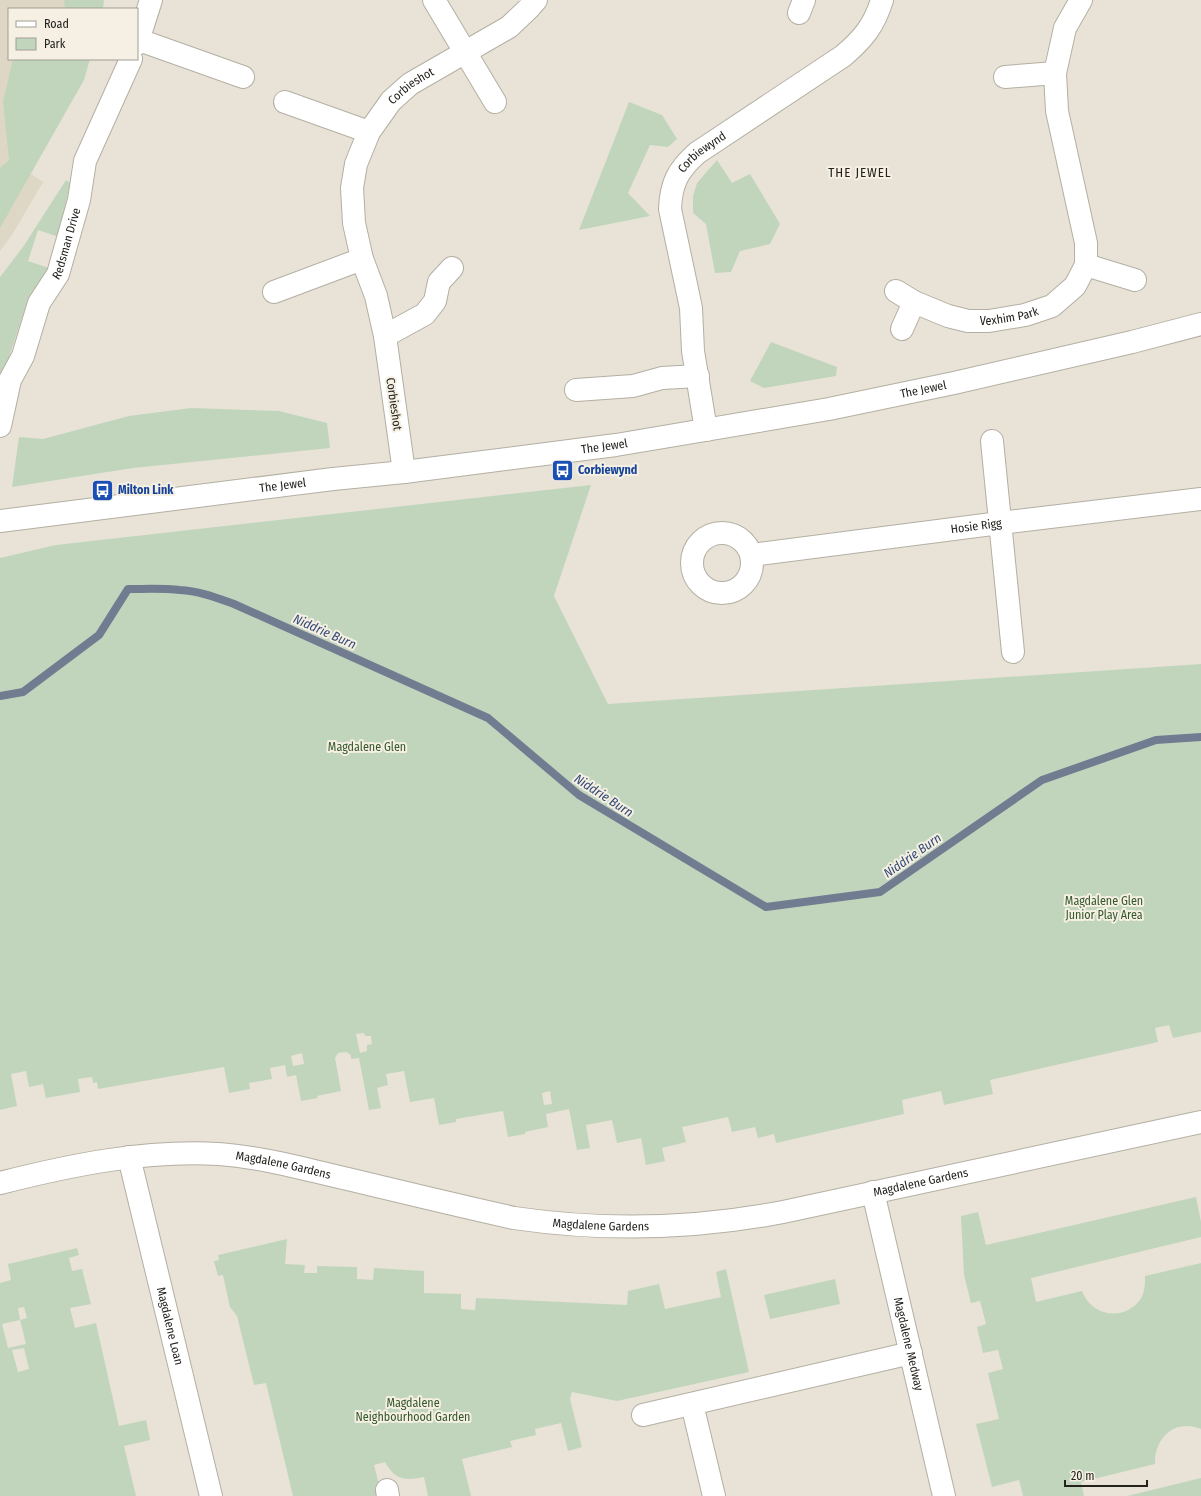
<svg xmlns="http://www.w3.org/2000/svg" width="1201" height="1496" viewBox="0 0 1201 1496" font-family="'Fira Sans Condensed',sans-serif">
	<rect width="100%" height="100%" fill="#e8e3d6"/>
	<path fill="#dfd7c5" d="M 0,0 L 81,0 L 79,9 L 9,9 L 9,59 L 62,59 L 9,159 L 43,182 L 12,235 L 0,251 Z"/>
	<path fill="#c1d5bd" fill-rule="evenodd" d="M 64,0 L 104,0 L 103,9 L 63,9 L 65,7 Z
		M 13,59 L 90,59 L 84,80 L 0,228 L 0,168 L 9,160 L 3,102 Z
		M 629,102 L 662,115 L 677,139 L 668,147 L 650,145 L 628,193 L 650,216 L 579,230 Z
		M 717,160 L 732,183 L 750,174 L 780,224 L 770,244 L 740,251 L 731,272 L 715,273 L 706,224 L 693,213 L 693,196 L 697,183 Z
		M 66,180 L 70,183 L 59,237 L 38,230 L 28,261 L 49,268 L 29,297 L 0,384 L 0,277 L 23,247 Z
		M 771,342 L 837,367 L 836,376 L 764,388 L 750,381 Z
		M 191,408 L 279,411 L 327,423 L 330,448 L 133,468 L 12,487 L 19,437 L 43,439 L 129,416 Z
		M 591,485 L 554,596 L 608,704 L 1201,664 L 1201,1032 L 1173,1038 L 1169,1025 L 1155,1028 L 1158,1042 L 990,1080 L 993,1094 L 944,1105 L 941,1091 L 902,1100 L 904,1114 L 776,1143 L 774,1134 L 758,1138 L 755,1127 L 732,1132 L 728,1117 L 682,1127 L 686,1142 L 662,1148 L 665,1161 L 646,1165 L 641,1138 L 617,1143 L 612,1120 L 586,1125 L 590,1148 L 577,1150 L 569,1109 L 546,1114 L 548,1127 L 525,1132 L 525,1134 L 508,1137 L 503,1111 L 456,1119 L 456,1122 L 439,1125 L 434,1098 L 410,1102 L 404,1071 L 386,1074 L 388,1085 L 377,1088 L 381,1108 L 369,1110 L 359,1058 L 351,1059 L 351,1055 L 346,1052 L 338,1053 L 335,1058 L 341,1091 L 317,1096 L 318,1098 L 301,1101 L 296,1075 L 287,1077 L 285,1065 L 270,1068 L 272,1079 L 249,1083 L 250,1089 L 229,1093 L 224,1067 L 98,1089 L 97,1082 L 93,1083 L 92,1077 L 78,1079 L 80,1092 L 46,1098 L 43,1084 L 29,1087 L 26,1071 L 11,1074 L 17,1106 L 0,1110 L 0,558 L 56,545 ZM 364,1033 L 365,1036 L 371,1036 L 372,1044 L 367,1045 L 367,1051 L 360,1053 L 356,1034 ZM 302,1053 L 304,1064 L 293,1066 L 291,1056 ZM 550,1091 L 552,1104 L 544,1105 L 542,1093 Z
		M 1196,1197 L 1201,1222 L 1201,1237 L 1031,1278 L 1036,1302 L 1082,1291 C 1091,1316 1123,1322 1140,1300 C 1145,1293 1145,1284 1145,1276 L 1201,1263 L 1201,1429 C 1175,1418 1154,1438 1155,1464 L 1081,1482 L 1084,1496 L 1023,1496 L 1019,1480 L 992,1487 L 976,1424 L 999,1419 L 988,1373 L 1003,1369 L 998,1350 L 983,1353 L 977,1327 L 986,1324 L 980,1301 L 971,1303 L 964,1275 L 961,1216 L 978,1212 L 986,1245 Z
		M 287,1239 L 285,1264 L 305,1265 L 304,1273 L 317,1273 L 317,1266 L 357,1267 L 357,1279 L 373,1280 L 374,1268 L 424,1271 L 424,1293 L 461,1294 L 461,1309 L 475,1310 L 476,1298 L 627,1305 L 628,1291 L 659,1284 L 665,1309 L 721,1297 L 716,1272 L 726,1269 L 749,1372 L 617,1401 L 572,1392 L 570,1399 L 582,1447 L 568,1451 L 561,1423 L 535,1429 L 536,1435 L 510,1441 L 512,1447 L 462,1459 L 471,1496 L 428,1496 L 424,1477 C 405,1481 395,1480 385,1462 L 374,1465 L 382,1496 L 293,1496 L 266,1383 L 254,1385 L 237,1316 L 230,1307 L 223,1275 L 218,1276 L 214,1261 L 219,1260 L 218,1255 Z
		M 77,1248 L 79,1255 L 69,1258 L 72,1271 L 82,1269 L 91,1304 L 70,1308 L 75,1328 L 96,1323 L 119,1426 L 146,1420 L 150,1440 L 124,1446 L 136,1496 L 0,1496 L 0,1283 L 11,1280 L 8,1264 ZM 24,1307 L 27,1318 L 20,1320 L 18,1308 ZM 20,1320 L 26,1344 L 8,1348 L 2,1324 ZM 24,1348 L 29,1369 L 18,1372 L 12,1350 Z
		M 835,1279 L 840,1304 L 770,1319 L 764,1295 Z
		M 1201,1478 L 1201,1496 L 1127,1496 Z"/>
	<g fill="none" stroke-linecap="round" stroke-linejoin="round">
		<path stroke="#717c91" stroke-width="8" d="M 0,696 L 23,692 L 99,635 L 128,589 C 145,589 163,588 180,590 C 199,591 217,598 234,604 L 488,718 L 579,795 L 766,907 L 880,892 L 1042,780 L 1156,740 L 1201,737"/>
		<defs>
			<g id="minor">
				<path d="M 434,0 L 495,102"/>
				<path d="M 799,13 L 804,0"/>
				<path d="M 139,40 L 243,77"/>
				<path d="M 137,44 L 151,0"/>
				<path d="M 1005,77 L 1055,73"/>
				<path d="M 285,102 L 369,132"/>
				<path d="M 1086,265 L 1135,280"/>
				<path id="s1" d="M 896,291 L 914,302 L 948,316 L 968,321 L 989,321 L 1025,315 L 1052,306 L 1075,286 L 1086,265 L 1086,243 L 1057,111 L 1055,73 L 1065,28 L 1081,0"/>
				<path d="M 274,292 L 362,259"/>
				<path d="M 902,329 L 914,302"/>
				<path d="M 385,336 L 425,314 L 435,301 L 439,282 L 452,268"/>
				<path d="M 576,390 L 633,386 L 662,378 L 698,376"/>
				<path id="s2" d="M 0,426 L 10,380 L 23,356 L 39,303 L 58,274 L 79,200 L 85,161 L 131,59"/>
				<path id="s3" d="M 706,430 L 693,351 L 691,308 L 670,209 C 671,183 678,170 697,153 L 843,56 C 863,39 874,26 882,0"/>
				<path d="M 992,441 L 1013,652"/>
				<path id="s4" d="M 404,472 L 385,336 L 376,296 L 362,259 L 354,223 L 352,188 L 356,164 L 369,132 L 391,101 L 410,84 L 509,27 L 529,8 L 536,0"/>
				<path id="s5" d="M 0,521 L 333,479 L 404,472 L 616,445 L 829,409 L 954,383 L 1132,342 L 1201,324"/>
				<circle cx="722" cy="563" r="30"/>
				<path id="s6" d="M 752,555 L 1000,523 L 1201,499"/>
				<path id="s7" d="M 129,1157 L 211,1496"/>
				<path id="s8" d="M 0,1183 C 71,1165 144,1150 218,1154 C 263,1157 308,1170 352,1180 C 406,1193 460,1206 514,1218 C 603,1231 695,1229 783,1212 L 1201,1122"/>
				<path id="s9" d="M 873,1192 L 944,1496"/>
				<path d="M 692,1404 L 714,1496"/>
				<path d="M 643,1415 L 911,1353"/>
				<path d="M 387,1490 L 388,1496"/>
			</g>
		</defs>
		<use href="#minor" stroke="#b4afa3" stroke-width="24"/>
		<use href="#minor" stroke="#fff" stroke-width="22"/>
	</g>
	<defs>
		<symbol id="bus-square" viewBox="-11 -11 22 22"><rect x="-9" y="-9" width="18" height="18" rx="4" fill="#1a4fb4" stroke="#f5f0e3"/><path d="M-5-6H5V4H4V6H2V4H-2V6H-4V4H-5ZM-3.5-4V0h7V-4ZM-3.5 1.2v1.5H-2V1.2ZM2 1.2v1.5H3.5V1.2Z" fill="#fff"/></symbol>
	</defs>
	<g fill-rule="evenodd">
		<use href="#bus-square" x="550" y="458" width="25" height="25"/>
		<use href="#bus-square" x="90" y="478" width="25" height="25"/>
	</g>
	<g text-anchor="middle" stroke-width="4" stroke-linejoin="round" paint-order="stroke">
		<g font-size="12" fill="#23221d" stroke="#f5f0e3">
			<text dy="4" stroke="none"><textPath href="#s4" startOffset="412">Corbieshot</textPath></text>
			<text dy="4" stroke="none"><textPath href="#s3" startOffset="293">Corbiewynd</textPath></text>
			<text dy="4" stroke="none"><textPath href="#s2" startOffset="196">Redsman Drive</textPath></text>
			<text dy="4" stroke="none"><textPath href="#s1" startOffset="120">Vexhim Park</textPath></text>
			<text dy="4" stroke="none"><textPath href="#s5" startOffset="933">The Jewel</textPath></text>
			<text transform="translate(394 404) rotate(82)" y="4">Corbieshot</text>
			<text dy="4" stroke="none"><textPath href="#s5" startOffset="609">The Jewel</textPath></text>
			<text dy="4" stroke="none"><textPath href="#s5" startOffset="285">The Jewel</textPath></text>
			<text dy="4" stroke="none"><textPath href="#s6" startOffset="226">Hosie Rigg</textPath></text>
			<text dy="4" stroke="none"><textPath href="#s8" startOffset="287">Magdalene Gardens</textPath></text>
			<text dy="4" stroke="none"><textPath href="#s8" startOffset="935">Magdalene Gardens</textPath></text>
			<text dy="4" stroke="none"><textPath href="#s8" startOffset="611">Magdalene Gardens</textPath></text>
			<text dy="4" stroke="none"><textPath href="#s7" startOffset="174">Magdalene Loan</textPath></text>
			<text dy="4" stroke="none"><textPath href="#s9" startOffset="156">Magdalene Medway</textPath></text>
		</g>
		<g font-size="12" font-weight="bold" fill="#164399" stroke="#f5f0e3" text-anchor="start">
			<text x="578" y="474">Corbiewynd</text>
			<text x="118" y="494">Milton Link</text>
		</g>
		<g font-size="12" fill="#34582c" stroke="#f5f0e3">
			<text x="367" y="751">Magdalene Glen</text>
			<text x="1104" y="905">Magdalene Glen<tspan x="1104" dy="14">Junior Play Area</tspan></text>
			<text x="413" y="1407">Magdalene<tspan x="413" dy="14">Neighbourhood Garden</tspan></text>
		</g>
		<g font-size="13" letter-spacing="1" fill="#23221d" stroke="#f5f0e3">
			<text x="860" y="177">THE JEWEL</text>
		</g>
		<g font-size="13" font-style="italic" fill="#344a76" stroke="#f5f0e3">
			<text transform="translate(325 631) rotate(24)" y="5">Niddrie Burn</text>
			<text transform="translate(604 795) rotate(33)" y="5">Niddrie Burn</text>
			<text transform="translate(912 855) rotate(-35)" y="5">Niddrie Burn</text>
		</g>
	</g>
	<rect x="8" y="8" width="130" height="52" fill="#f5f0e3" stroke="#a19e94"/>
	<rect x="16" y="21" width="20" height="6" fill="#ffffff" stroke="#a19e94"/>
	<text x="44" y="28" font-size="12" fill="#23221d">Road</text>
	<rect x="16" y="38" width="20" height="12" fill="#c1d5bd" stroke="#a19e94"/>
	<text x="44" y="48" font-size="12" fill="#23221d">Park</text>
	<path d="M1065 1480v6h82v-6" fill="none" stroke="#23221d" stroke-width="2"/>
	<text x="1071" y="1480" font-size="12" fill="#23221d" stroke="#f5f0e3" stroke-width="3" paint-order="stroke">20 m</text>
</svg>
